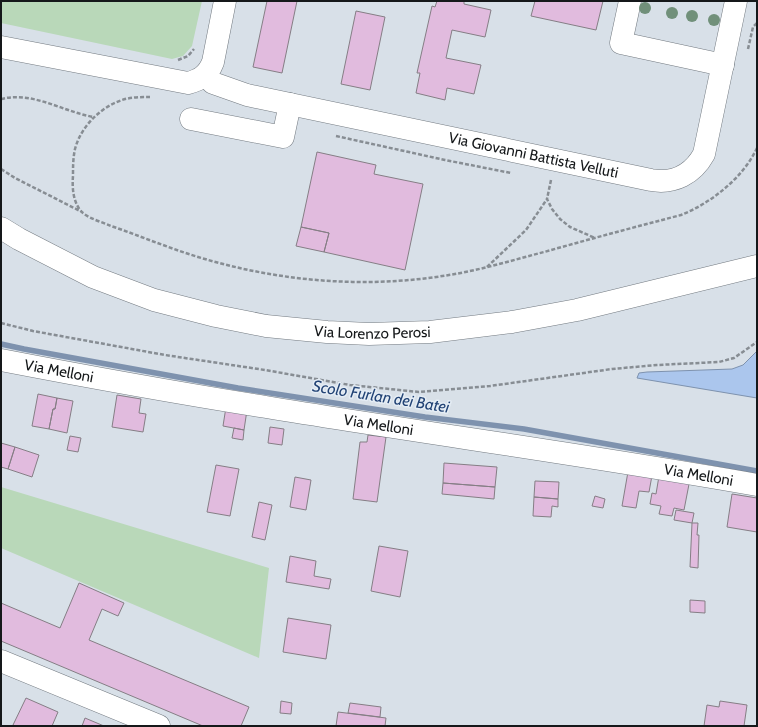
<svg xmlns="http://www.w3.org/2000/svg" width="758" height="727" viewBox="0 0 758 727" font-family="Cabin,sans-serif">
	<rect width="100%" height="100%" fill="#d8e0e8"/>
	<path fill="#b9d8b9" d="M 1,1 L 202,1 L 192,46 L 183,56 L 172,59 L 1,23 Z
		M 1,487 L 269,568 L 259,658 L 1,548 Z"/>
	<path fill="#abc6ed" stroke="#7e92ae" d="M 757,351 L 757,398 L 637,378 L 639,373 L 647,372 L 732,369 L 743,365 Z"/>
	<g fill="none" stroke-linecap="round" stroke-linejoin="round">
		<path stroke="#7e92ae" stroke-width="5.5" d="M 1,344 L 24,349 L 238,388 L 425,417 L 524,429 L 757,471"/>
	</g>
	<path fill="#e1bbde" stroke="#857e85" d="M 267,1 L 297,1 L 282,73 L 253,67 Z
		M 437,1 L 464,1 L 464,4 L 491,10 L 485,37 L 452,30 L 446,58 L 481,65 L 474,94 L 447,88 L 445,100 L 416,93 L 420,73 L 417,73 L 432,6 L 435,7 Z
		M 535,1 L 603,1 L 596,30 L 531,16 Z
		M 356,11 L 385,17 L 370,90 L 341,84 Z
		M 317,152 L 376,165 L 374,174 L 423,184 L 405,270 L 324,252 L 329,233 L 301,227 Z
		M 301,227 L 329,233 L 324,252 L 296,246 Z
		M 38,394 L 57,398 L 55,409 L 53,409 L 49,429 L 32,426 Z
		M 117,395 L 141,399 L 139,413 L 146,414 L 143,432 L 112,427 Z
		M 57,398 L 73,401 L 67,433 L 49,429 L 53,409 L 55,409 Z
		M 226,407 L 247,410 L 244,430 L 223,426 Z
		M 270,427 L 284,429 L 282,445 L 268,443 Z
		M 234,428 L 244,430 L 243,440 L 232,438 Z
		M 368,435 L 386,437 L 377,502 L 353,499 L 360,442 L 367,442 Z
		M 70,436 L 81,438 L 78,452 L 67,450 Z
		M 1,443 L 15,447 L 8,469 L 1,467 Z
		M 15,447 L 39,455 L 32,477 L 8,469 Z
		M 444,463 L 497,467 L 495,487 L 443,483 Z
		M 216,465 L 239,469 L 230,516 L 207,512 Z
		M 629,466 L 653,470 L 649,492 L 639,491 L 636,508 L 622,506 Z
		M 659,476 L 690,479 L 684,510 L 674,508 L 672,516 L 659,514 L 661,506 L 650,504 L 652,493 L 656,494 Z
		M 295,477 L 311,480 L 306,510 L 290,507 Z
		M 535,481 L 559,482 L 558,499 L 534,497 Z
		M 443,483 L 495,487 L 494,499 L 442,494 Z
		M 732,494 L 757,498 L 757,532 L 727,527 Z
		M 595,496 L 605,499 L 603,508 L 592,506 Z
		M 534,497 L 558,499 L 558,507 L 552,506 L 551,517 L 533,516 Z
		M 259,502 L 272,505 L 265,540 L 252,537 Z
		M 676,510 L 694,513 L 692,523 L 674,520 Z
		M 692,523 L 698,523 L 697,535 L 699,535 L 698,568 L 690,567 Z
		M 379,546 L 408,551 L 400,597 L 371,591 Z
		M 290,556 L 316,561 L 314,576 L 331,579 L 329,589 L 286,582 Z
		M 79,583 L 124,603 L 118,616 L 102,609 L 89,640 L 249,707 L 241,726 L 203,726 L 1,641 L 1,603 L 60,628 Z
		M 690,600 L 705,601 L 705,613 L 690,612 Z
		M 288,618 L 331,625 L 326,659 L 283,652 Z
		M 26,698 L 58,712 L 52,726 L 16,726 L 13,725 Z
		M 281,701 L 292,703 L 291,714 L 280,713 Z
		M 720,701 L 747,705 L 744,726 L 704,726 L 707,705 L 719,707 Z
		M 350,703 L 381,707 L 380,717 L 348,713 Z
		M 338,712 L 386,718 L 385,726 L 336,726 Z
		M 85,718 L 104,726 L 82,726 Z"/>
	<g fill="none" stroke-linecap="round" stroke-linejoin="round">
		<defs>
			<g id="minor">
				<path d="M 630,1 L 621,43 L 723,65"/>
				<path d="M 1,47 L 188,83 C 200,80 208,75 213,62 L 225,1"/>
				<path id="s1" d="M 205,75 L 213,83 L 247,95 L 651,180 C 674,184 693,174 704,154 L 736,1"/>
				<path d="M 191,119 L 283,137 L 290,104"/>
				<path id="s2" d="M 1,360 C 89,377 178,393 266,407 C 430,434 594,456 757,485"/>
				<path d="M 1,661 L 159,726"/>
			</g>
			<g id="major">
				<path id="s3" d="M 1,228 L 19,239 L 93,277 L 154,300 L 216,316 L 266,326 L 327,332 L 369,334 L 430,332 L 512,322 L 577,310 L 757,266"/>
			</g>
		</defs>
		<use href="#minor" stroke="#737a81" stroke-width="23"/>
		<use href="#major" stroke="#737a81" stroke-width="23"/>
		<path stroke="#878d93" stroke-width="2.5" stroke-dasharray="4 2" stroke-linecap="butt" d="M 748,49 L 753,27 L 757,23
			M 178,60 L 188,56 L 194,49
			M 150,97 C 141,97 131,97 122,100 C 101,107 81,126 75,149 C 73,158 73,167 73,176 C 72,188 73,204 83,213 C 90,219 102,222 111,226 C 129,232 146,239 163,245 C 253,279 353,291 449,275 C 481,270 513,260 544,252 C 590,239 635,227 681,215 C 711,203 743,178 757,148
			M 1,99 C 34,91 63,112 94,117
			M 336,136 L 445,160 L 511,173
			M 1,169 L 15,178 L 82,212
			M 551,180 L 547,199 L 552,209 L 560,219 L 570,227 L 595,238
			M 487,267 L 526,230 L 547,199
			M 1,323 L 33,331 L 165,355 L 265,370 L 350,385 L 419,392 L 490,386 L 612,369 L 657,365 L 719,362 L 734,358 L 757,342"/>
		<use href="#minor" stroke="#fff" stroke-width="22"/>
		<use href="#major" stroke="#fff" stroke-width="22"/>
	</g>
	<g fill="#71907a">
		<circle cx="645" cy="8" r="6"/>
		<circle cx="672" cy="13" r="6"/>
		<circle cx="692" cy="16" r="6"/>
		<circle cx="714" cy="20" r="6"/>
	</g>
	<g text-anchor="middle" stroke-width="3" stroke-linejoin="round" paint-order="stroke">
		<g font-size="15" fill="#15181a" stroke="#e5edf5">
			<text dy="5" stroke="none"><textPath href="#s1" startOffset="340">Via Giovanni Battista Velluti</textPath></text>
			<text dy="5" stroke="none"><textPath href="#s3" startOffset="391">Via Lorenzo Perosi</textPath></text>
			<text dy="5" stroke="none"><textPath href="#s2" startOffset="59">Via Melloni</textPath></text>
			<text dy="5" stroke="none"><textPath href="#s2" startOffset="383">Via Melloni</textPath></text>
			<text dy="5" stroke="none"><textPath href="#s2" startOffset="707">Via Melloni</textPath></text>
		</g>
		<g font-size="16" font-style="italic" fill="#224375" stroke="#e5edf5">
			<text transform="translate(381 396) rotate(9)" y="6">Scolo Furlan dei Batei</text>
		</g>
	</g>
	<rect width="758" height="727" fill="none" stroke="#15181a" stroke-width="4"/>
</svg>
